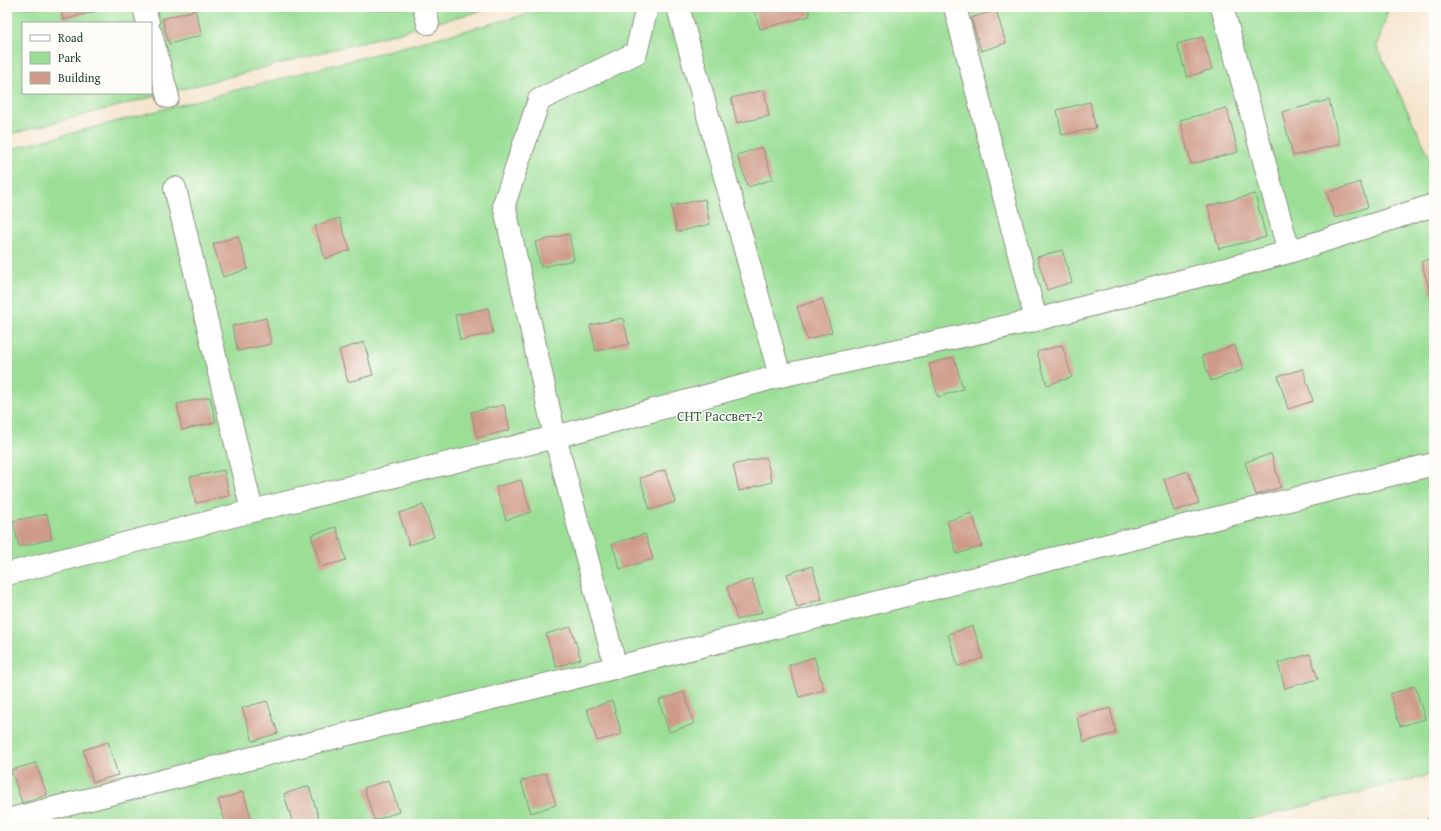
<svg xmlns="http://www.w3.org/2000/svg" width="1441" height="831" viewBox="0 0 1441 831" font-family="'Gentium Book Plus',serif">
	<rect width="100%" height="100%" fill="#fdfcf7"/>
	<filter id="ink" filterUnits="userSpaceOnUse"><feTurbulence type="fractalNoise" baseFrequency=".025" numOctaves="2"/><feDisplacementMap in="SourceGraphic" scale="8" xChannelSelector="R" yChannelSelector="G"/><feConvolveMatrix kernelMatrix="1 2 1 2 8 2 1 2 1" color-interpolation-filters="sRGB"/></filter>
	<filter id="wash" filterUnits="userSpaceOnUse"><feTurbulence type="fractalNoise" baseFrequency=".012" numOctaves="4" result="noise"/><feDisplacementMap in="SourceGraphic" scale="16" xChannelSelector="R" yChannelSelector="G"/><feGaussianBlur stdDeviation="0.9" result="paint"/><feColorMatrix in="noise" values="0 0 0 0 0 0 0 0 0 0 0 0 0 0 0 0 0 1.4 0 .05"/><feComposite in="paint" operator="in"/></filter>
	<g filter="url(#wash)">
		<rect width="100%" height="100%" fill="#f5e5cd"/>
		<path fill="#9bdf97" stroke="#5d8e66" fill-rule="evenodd" d="M 7,7 L 496,7 L 7,135 ZM 23,23 L 151,23 L 151,93 L 23,93 Z
			M 555,7 L 1389,7 L 1377,47 L 1434,166 L 1434,774 L 1231,824 L 7,824 L 7,150 Z"/>
		<g id="blocks">
			<path fill="#cf9b89" d="M 60,7 L 95,7 L 96,11 L 63,20 Z
				M 753,7 L 808,7 L 810,16 L 760,29 Z
				M 195,10 L 202,35 L 169,44 L 162,19 Z
				M 996,10 L 1006,43 L 981,51 L 971,18 Z
				M 1202,37 L 1212,69 L 1187,77 L 1177,44 Z
				M 764,90 L 769,116 L 737,123 L 731,98 Z
				M 1329,100 L 1340,144 L 1293,156 L 1282,112 Z
				M 1090,102 L 1096,128 L 1062,135 L 1057,110 Z
				M 1227,108 L 1238,152 L 1191,164 L 1180,120 Z
				M 762,147 L 773,179 L 748,187 L 737,155 Z
				M 1360,182 L 1368,207 L 1335,218 L 1327,193 Z
				M 1255,194 L 1266,237 L 1219,249 L 1208,206 Z
				M 705,199 L 710,224 L 677,232 L 671,206 Z
				M 339,218 L 350,250 L 325,259 L 315,226 Z
				M 569,234 L 574,260 L 541,267 L 535,242 Z
				M 238,236 L 248,269 L 223,277 L 213,244 Z
				M 1062,250 L 1072,282 L 1047,290 L 1037,257 Z
				M 1434,257 L 1434,293 L 1431,294 L 1421,262 Z
				M 822,299 L 832,332 L 807,340 L 797,307 Z
				M 488,308 L 493,333 L 460,340 L 455,315 Z
				M 266,318 L 271,344 L 238,351 L 232,326 Z
				M 623,318 L 629,344 L 596,351 L 590,325 Z
				M 364,342 L 373,375 L 348,382 L 339,350 Z
				M 1062,345 L 1072,377 L 1047,385 L 1037,352 Z
				M 1235,345 L 1243,370 L 1211,381 L 1202,356 Z
				M 954,357 L 963,389 L 938,397 L 929,364 Z
				M 1303,369 L 1313,401 L 1288,409 L 1278,376 Z
				M 210,397 L 216,422 L 182,430 L 177,404 Z
				M 504,405 L 510,430 L 477,438 L 471,412 Z
				M 1271,454 L 1281,487 L 1256,495 L 1245,462 Z
				M 766,457 L 772,482 L 739,491 L 733,465 Z
				M 224,470 L 229,496 L 196,503 L 190,477 Z
				M 665,470 L 675,502 L 650,510 L 640,478 Z
				M 1188,471 L 1199,503 L 1174,511 L 1164,479 Z
				M 521,480 L 531,512 L 506,520 L 496,487 Z
				M 423,505 L 434,537 L 409,545 L 399,513 Z
				M 972,513 L 982,546 L 957,554 L 947,521 Z
				M 47,514 L 52,539 L 19,547 L 13,521 Z
				M 336,527 L 346,560 L 321,567 L 311,535 Z
				M 645,534 L 653,559 L 620,569 L 612,544 Z
				M 812,566 L 822,599 L 797,607 L 787,574 Z
				M 752,579 L 762,612 L 737,620 L 727,587 Z
				M 973,626 L 983,658 L 958,666 L 948,634 Z
				M 571,627 L 581,659 L 556,667 L 546,634 Z
				M 1310,654 L 1318,679 L 1285,688 L 1278,663 Z
				M 814,657 L 824,690 L 799,697 L 789,665 Z
				M 1415,686 L 1425,719 L 1400,726 L 1390,694 Z
				M 684,692 L 694,724 L 669,732 L 659,700 Z
				M 267,701 L 278,733 L 253,741 L 242,708 Z
				M 612,701 L 622,734 L 597,741 L 587,709 Z
				M 1110,708 L 1116,733 L 1084,742 L 1077,717 Z
				M 108,742 L 118,775 L 93,782 L 83,750 Z
				M 36,763 L 47,795 L 22,803 L 11,770 Z
				M 546,773 L 556,805 L 531,813 L 521,781 Z
				M 389,780 L 399,812 L 374,820 L 364,788 Z
				M 309,786 L 319,819 L 302,824 L 293,824 L 284,794 Z
				M 243,792 L 253,824 L 226,824 L 218,800 Z
				M 869,820 L 870,824 L 856,824 Z"/>
		</g>
	</g>
	<g filter="url(#ink)">
		<use href="#blocks" fill-opacity="0" stroke="#8a9180" stroke-width="1"/>
		<g fill="none" stroke-linecap="round" stroke-linejoin="round">
			<defs>
				<path id="minor" d="M 144,7 L 148,23
					M 424,7 L 428,23
					M 678,7 L 780,376
					M 955,7 L 1036,320
					M 1222,7 L 1289,252
					M 151,34 L 168,97
					M 175,188 L 252,511
					M 7,574 L 252,511 L 555,437 L 780,376 L 1036,320 L 1289,252 L 1434,205
					M 616,668 L 555,437 L 504,204 L 539,100 L 636,53 L 647,7
					M 7,820 C 482,699 958,583 1434,464"/>
			</defs>
			<use href="#minor" stroke="#8a9180" stroke-width="24"/>
			<path stroke="#8a9180" stroke-width="2.5" stroke-dasharray="3 3" stroke-linecap="butt" d="M 1416,824 L 1434,817"/>
			<use href="#minor" stroke="#fff" stroke-width="22"/>
		</g>
	</g>
	<g text-anchor="middle" stroke-width="3" stroke-linejoin="round" paint-order="stroke">
		<g font-size="14" fill="#385d48" stroke="#fdfcf7">
			<text x="720" y="421">СНТ Рассвет-2</text>
		</g>
	</g>
	<rect width="1441" height="831" fill="none" stroke="#fdfcf7" stroke-width="24"/>
	<rect x="22" y="22" width="130" height="72" fill="#fdfcf7" stroke="#a4b0a9"/>
	<rect x="30" y="35" width="20" height="6" fill="#ffffff" stroke="#a4b0a9"/>
	<text x="58" y="42" font-size="12" fill="#1f3d34">Road</text>
	<rect x="30" y="52" width="20" height="12" fill="#9bdf97" stroke="#a4b0a9"/>
	<text x="58" y="62" font-size="12" fill="#1f3d34">Park</text>
	<rect x="30" y="72" width="20" height="12" fill="#cf9b89" stroke="#a4b0a9"/>
	<text x="58" y="82" font-size="12" fill="#1f3d34">Building</text>
</svg>
